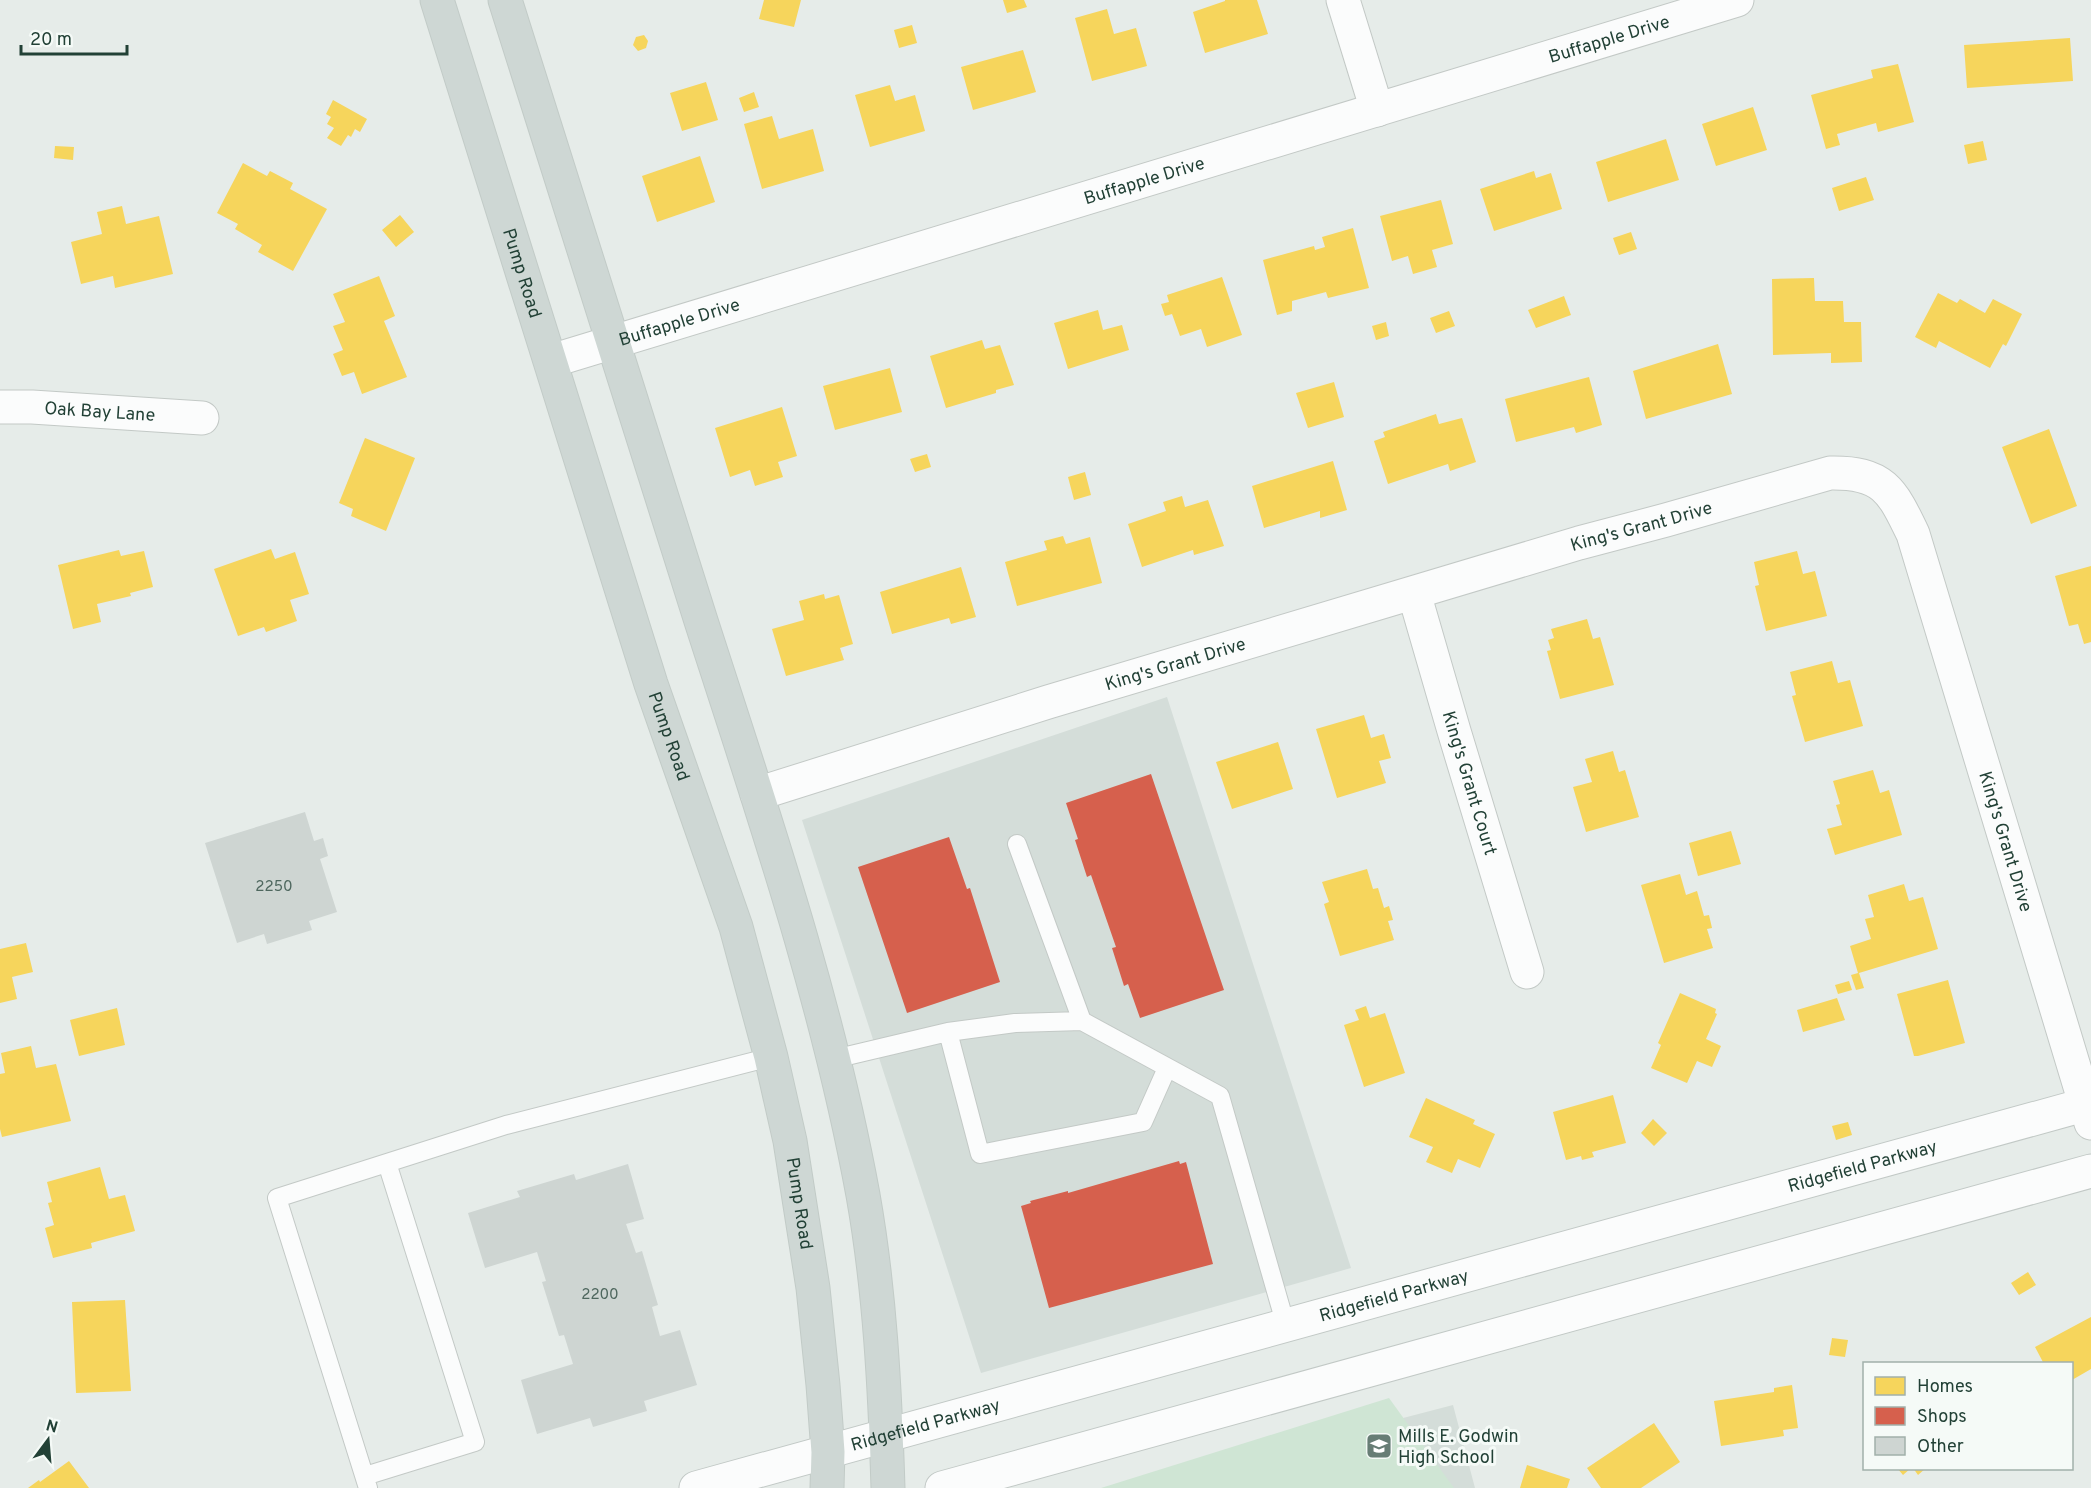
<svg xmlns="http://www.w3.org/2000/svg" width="2091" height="1488" viewBox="0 0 2091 1488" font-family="Overpass,sans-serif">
	<rect width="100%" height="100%" fill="#e6ece9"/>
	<path fill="#d4ddd9" d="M 1167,697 L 1351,1268 L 981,1373 L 802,820 Z
		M 1453,1405 L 1475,1488 L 1135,1488 Z"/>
	<path fill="#cfe5d4" d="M 1389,1398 L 1454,1488 L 1101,1488 Z"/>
	<path fill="#f6d55c" d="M 764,0 L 801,0 L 794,27 L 759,19 Z
		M 1003,0 L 1024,0 L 1027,7 L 1007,13 Z
		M 1225,0 L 1257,0 L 1268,34 L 1205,53 L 1193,12 L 1225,1 Z
		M 1107,9 L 1114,34 L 1136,28 L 1147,66 L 1092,81 L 1075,18 Z
		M 912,25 L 917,43 L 899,48 L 894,30 Z
		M 644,35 L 648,41 L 646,48 L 638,51 L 633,45 L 636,37 Z
		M 2070,38 L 2073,81 L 1967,88 L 1964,45 Z
		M 1023,50 L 1036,92 L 973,110 L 961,67 Z
		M 1898,64 L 1914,122 L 1878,132 L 1876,123 L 1837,134 L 1840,145 L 1826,149 L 1811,95 L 1873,78 L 1871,70 Z
		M 706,82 L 718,120 L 682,131 L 670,93 Z
		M 890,85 L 895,101 L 915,95 L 925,131 L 870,147 L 855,95 Z
		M 754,92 L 759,107 L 744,112 L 739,98 Z
		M 333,100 L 367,119 L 360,132 L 355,129 L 351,137 L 348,135 L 341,146 L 327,138 L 334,128 L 327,124 L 331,117 L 326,114 Z
		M 1753,107 L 1767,150 L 1716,166 L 1702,124 Z
		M 772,116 L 779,139 L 813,129 L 824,171 L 762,189 L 744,124 Z
		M 1666,139 L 1679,180 L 1608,202 L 1596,162 Z
		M 1983,141 L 1987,160 L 1968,164 L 1964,145 Z
		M 55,146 L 74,147 L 73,160 L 54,158 Z
		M 700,156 L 715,202 L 657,222 L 642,176 Z
		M 243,163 L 267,176 L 270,171 L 293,183 L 290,189 L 327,209 L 293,271 L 258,252 L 262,245 L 235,229 L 238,224 L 217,213 Z
		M 1534,171 L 1536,178 L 1551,173 L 1562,209 L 1494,231 L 1480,189 Z
		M 1866,177 L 1874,200 L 1839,211 L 1832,188 Z
		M 1441,200 L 1453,244 L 1432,250 L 1437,267 L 1413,274 L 1408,256 L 1392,261 L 1380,216 Z
		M 122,206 L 126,224 L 159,216 L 173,274 L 115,288 L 113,276 L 81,284 L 71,242 L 102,234 L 97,212 Z
		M 400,215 L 414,232 L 396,247 L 382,230 Z
		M 1353,228 L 1369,288 L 1328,298 L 1326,292 L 1292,301 L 1292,311 L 1277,315 L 1263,260 L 1314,246 L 1315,250 L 1325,247 L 1322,237 Z
		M 1631,232 L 1637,249 L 1619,255 L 1613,238 Z
		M 379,276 L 395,316 L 384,321 L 407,377 L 362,394 L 354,372 L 342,376 L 333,354 L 343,350 L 333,326 L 345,322 L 333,294 Z
		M 1222,277 L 1242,335 L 1207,347 L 1201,329 L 1180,336 L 1172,314 L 1165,316 L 1161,304 L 1169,302 L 1167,295 Z
		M 1814,278 L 1815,301 L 1843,301 L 1844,322 L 1861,322 L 1862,362 L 1831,363 L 1831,353 L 1773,355 L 1772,279 Z
		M 1938,293 L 1957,303 L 1960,299 L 1985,313 L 1993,299 L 2022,314 L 2006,346 L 2003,344 L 1990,368 L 1939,341 L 1936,348 L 1915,337 Z
		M 1564,296 L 1571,315 L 1536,328 L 1528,310 Z
		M 1098,310 L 1103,330 L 1122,325 L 1129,350 L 1068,369 L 1054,323 Z
		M 1449,311 L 1455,326 L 1436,333 L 1430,318 Z
		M 1386,322 L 1389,336 L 1376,340 L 1372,326 Z
		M 982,340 L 985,349 L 1000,345 L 1014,385 L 996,390 L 996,393 L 946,408 L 930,356 Z
		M 1718,344 L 1732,394 L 1646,419 L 1633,371 Z
		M 890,368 L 902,412 L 835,430 L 823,386 Z
		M 1589,377 L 1602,425 L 1576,433 L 1574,427 L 1516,442 L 1505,399 Z
		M 1334,382 L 1344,417 L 1308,428 L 1296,393 Z
		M 782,407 L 797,456 L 778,462 L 783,477 L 755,486 L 750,470 L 730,477 L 715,428 Z
		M 1436,414 L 1439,424 L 1462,418 L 1476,462 L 1450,471 L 1448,464 L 1388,484 L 1374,441 L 1385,437 L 1383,432 Z
		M 2049,429 L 2077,506 L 2031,524 L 2002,447 Z
		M 365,438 L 415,458 L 386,531 L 351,516 L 353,509 L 339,503 Z
		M 927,454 L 931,467 L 915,472 L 910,459 Z
		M 1333,461 L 1347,510 L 1320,518 L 1320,511 L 1264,528 L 1252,486 Z
		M 1085,472 L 1091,495 L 1074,500 L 1068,477 Z
		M 1182,496 L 1185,507 L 1208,500 L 1224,546 L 1194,555 L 1193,550 L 1142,567 L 1128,524 L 1166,511 L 1163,502 Z
		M 1063,536 L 1066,544 L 1090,537 L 1102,583 L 1017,606 L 1005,562 L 1047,550 L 1044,541 Z
		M 271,549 L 275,559 L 295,552 L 309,594 L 290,600 L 297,621 L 266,632 L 264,627 L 238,636 L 214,569 Z
		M 119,550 L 121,556 L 144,551 L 153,587 L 130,593 L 131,596 L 97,604 L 101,622 L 73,629 L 58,565 Z
		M 1797,551 L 1803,574 L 1815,571 L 1827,616 L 1766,631 L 1755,586 L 1759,585 L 1754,562 Z
		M 2091,566 L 2091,642 L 2084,644 L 2078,624 L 2069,626 L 2055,576 Z
		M 961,567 L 976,617 L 951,624 L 949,618 L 892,634 L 880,592 Z
		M 824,594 L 825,599 L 839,595 L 853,644 L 840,648 L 844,660 L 786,676 L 772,629 L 804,620 L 799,601 Z
		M 1587,619 L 1593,639 L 1600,637 L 1614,685 L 1560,699 L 1547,651 L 1551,650 L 1548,640 L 1554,638 L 1551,629 Z
		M 1832,661 L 1838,683 L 1850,680 L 1863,726 L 1805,742 L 1792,696 L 1796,695 L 1790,672 Z
		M 1364,715 L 1371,738 L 1384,734 L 1391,758 L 1379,761 L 1386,783 L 1337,798 L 1316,729 Z
		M 1278,742 L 1293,789 L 1232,809 L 1216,762 Z
		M 1613,751 L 1619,772 L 1625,770 L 1639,817 L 1586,832 L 1573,787 L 1592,782 L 1585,759 Z
		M 1873,770 L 1880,793 L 1889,790 L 1902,835 L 1835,855 L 1827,829 L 1842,825 L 1836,805 L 1840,804 L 1833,781 Z
		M 1731,831 L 1741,864 L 1698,876 L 1689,843 Z
		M 1367,869 L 1373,889 L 1378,888 L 1384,908 L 1389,906 L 1393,920 L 1388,921 L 1394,940 L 1340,956 L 1324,904 L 1329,902 L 1322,882 Z
		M 1680,874 L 1686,895 L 1697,891 L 1704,916 L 1709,915 L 1712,928 L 1707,929 L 1713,948 L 1664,963 L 1641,885 Z
		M 1904,884 L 1909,901 L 1923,897 L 1938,949 L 1859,973 L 1864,988 L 1856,990 L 1851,975 L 1858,973 L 1850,946 L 1871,939 L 1865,919 L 1874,917 L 1868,895 Z
		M 26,943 L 33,972 L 12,977 L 17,999 L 0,1003 L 0,949 Z
		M 1948,980 L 1965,1043 L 1918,1056 L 1914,1056 L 1897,994 Z
		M 1849,981 L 1852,990 L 1838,994 L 1835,985 Z
		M 1680,993 L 1716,1009 L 1715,1013 L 1717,1014 L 1706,1039 L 1721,1046 L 1712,1067 L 1697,1061 L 1687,1083 L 1651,1068 L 1661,1045 L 1658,1043 Z
		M 1837,998 L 1845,1020 L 1803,1032 L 1797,1010 Z
		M 1366,1006 L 1370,1018 L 1385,1013 L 1405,1073 L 1364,1087 L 1344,1025 L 1359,1020 L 1355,1010 Z
		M 117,1008 L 125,1045 L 79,1056 L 70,1020 Z
		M 31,1046 L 36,1068 L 56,1064 L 71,1121 L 2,1137 L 0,1129 L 0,1074 L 5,1073 L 1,1053 Z
		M 1613,1095 L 1626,1143 L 1592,1152 L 1594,1157 L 1582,1160 L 1581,1156 L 1566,1160 L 1553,1112 Z
		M 1426,1098 L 1475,1120 L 1473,1124 L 1495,1134 L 1480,1168 L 1458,1159 L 1452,1173 L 1426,1162 L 1433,1147 L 1409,1137 Z
		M 1653,1119 L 1667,1133 L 1654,1146 L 1641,1133 Z
		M 1848,1122 L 1852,1135 L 1836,1140 L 1832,1126 Z
		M 100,1167 L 109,1199 L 125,1195 L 135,1231 L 91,1243 L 92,1248 L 53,1258 L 45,1228 L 54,1225 L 48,1203 L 52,1202 L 47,1182 Z
		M 2028,1272 L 2036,1285 L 2019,1295 L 2011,1283 Z
		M 125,1300 L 131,1391 L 76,1393 L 72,1302 Z
		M 2091,1317 L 2091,1369 L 2072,1380 L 2072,1364 L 2044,1364 L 2035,1347 Z
		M 1832,1338 L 1848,1340 L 1845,1357 L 1829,1355 Z
		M 1792,1385 L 1798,1428 L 1783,1430 L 1784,1436 L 1721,1446 L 1714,1401 L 1774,1392 L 1774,1388 Z
		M 1654,1423 L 1680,1462 L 1641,1488 L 1601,1488 L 1587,1468 Z
		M 69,1461 L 89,1488 L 28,1488 L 39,1480 L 40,1482 Z
		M 1527,1465 L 1570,1479 L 1567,1488 L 1520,1488 Z
		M 1897,1468 L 1911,1468 L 1903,1475 Z
		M 1913,1468 L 1926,1468 L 1918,1475 Z"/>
	<path fill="#d6604d" d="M 1151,774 L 1224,990 L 1140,1018 L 1128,984 L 1124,986 L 1112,948 L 1116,947 L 1091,875 L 1087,877 L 1075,840 L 1078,839 L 1066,803 Z
		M 949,837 L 967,889 L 970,888 L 1000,982 L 907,1013 L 858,867 Z
		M 1179,1161 L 1180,1164 L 1186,1162 L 1213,1264 L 1049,1308 L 1021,1206 L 1031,1203 L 1030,1201 L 1068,1191 L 1068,1193 Z"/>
	<path fill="#ced5d2" d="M 305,812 L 314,841 L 323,838 L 328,856 L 320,859 L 337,912 L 309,921 L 312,930 L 267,944 L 264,934 L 237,943 L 205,843 Z
		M 628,1164 L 644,1219 L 626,1224 L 636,1253 L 642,1251 L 658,1305 L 652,1307 L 660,1336 L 680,1330 L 697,1385 L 644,1401 L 647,1411 L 593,1427 L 590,1418 L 537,1434 L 521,1380 L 573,1364 L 564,1335 L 559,1336 L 542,1282 L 546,1281 L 537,1252 L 485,1268 L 468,1213 L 520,1197 L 517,1191 L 574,1174 L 576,1180 Z"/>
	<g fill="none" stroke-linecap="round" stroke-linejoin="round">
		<defs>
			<path id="lane" d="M 1017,844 L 1082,1021
				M 948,1032 L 980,1154 L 1143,1122 L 1167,1068
				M 834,1059 L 948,1032 L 1015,1023 L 1082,1021 L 1220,1096 L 1286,1326
				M 365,1476 L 475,1442 L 387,1163
				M 368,1488 L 277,1198 L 506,1125 L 771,1057"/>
			<g id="street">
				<path d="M 1343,0 L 1377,110"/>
				<path id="s1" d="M 551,361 L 1737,0"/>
				<path id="s2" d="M 0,407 L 32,407 L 202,418"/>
				<path id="s3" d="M 1414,593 L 1454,731 L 1527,972"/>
				<path id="s4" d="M 757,794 L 1048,702 L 1579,543 L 1666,520 L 1830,473 C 1883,472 1892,490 1913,534 L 2091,1123"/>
			</g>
			<g id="secondary">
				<path id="s5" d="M 696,1488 L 2091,1103"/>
				<path d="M 942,1488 L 2091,1171"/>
			</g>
			<g id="primary">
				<path id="s6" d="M 437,0 L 651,684 L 736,927 L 771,1057 L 790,1141 L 813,1288 L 823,1385 L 828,1452 L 827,1488"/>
				<path d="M 505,0 C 570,207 636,414 701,621 C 762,810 827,999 863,1195 C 880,1291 885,1390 888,1488"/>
			</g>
		</defs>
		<use href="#lane" stroke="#c3c9c6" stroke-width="20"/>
		<use href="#street" stroke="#c3c9c6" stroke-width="35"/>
		<use href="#secondary" stroke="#c2c9c6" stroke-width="35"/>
		<use href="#primary" stroke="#c2cbc7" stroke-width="35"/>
		<use href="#lane" stroke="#fbfcfc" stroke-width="18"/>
		<use href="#street" stroke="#fbfcfc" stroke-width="33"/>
		<use href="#secondary" stroke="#fbfcfc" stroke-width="33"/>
		<use href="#primary" stroke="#ced7d4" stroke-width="33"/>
	</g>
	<defs>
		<symbol id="school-square" viewBox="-11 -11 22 22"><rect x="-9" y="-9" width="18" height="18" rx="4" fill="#677d75" stroke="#f5faf7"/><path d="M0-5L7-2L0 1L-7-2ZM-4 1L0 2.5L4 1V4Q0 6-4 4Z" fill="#fff"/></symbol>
	</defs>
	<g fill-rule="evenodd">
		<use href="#school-square" x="1364" y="1431" width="30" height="30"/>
	</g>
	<g text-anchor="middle" stroke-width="6" stroke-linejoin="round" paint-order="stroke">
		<g font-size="15" fill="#4e675e">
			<text x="274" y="891">2250</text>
			<text x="600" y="1299">2200</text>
		</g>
		<g font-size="18" fill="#224136" stroke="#f5faf7">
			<text dy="6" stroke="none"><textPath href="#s1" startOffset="1106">Buffapple Drive</textPath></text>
			<text dy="6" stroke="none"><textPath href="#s1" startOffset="620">Buffapple Drive</textPath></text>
			<text dy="6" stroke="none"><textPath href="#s6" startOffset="286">Pump Road</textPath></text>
			<text dy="6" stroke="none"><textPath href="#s1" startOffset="134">Buffapple Drive</textPath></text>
			<text dy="6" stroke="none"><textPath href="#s2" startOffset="100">Oak Bay Lane</textPath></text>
			<text dy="6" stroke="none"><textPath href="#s4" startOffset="924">King's Grant Drive</textPath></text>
			<text dy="6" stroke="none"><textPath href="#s4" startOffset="438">King's Grant Drive</textPath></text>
			<text dy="6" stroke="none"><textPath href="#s6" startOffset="772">Pump Road</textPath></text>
			<text dy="6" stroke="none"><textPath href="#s3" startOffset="198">King's Grant Court</textPath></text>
			<text dy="6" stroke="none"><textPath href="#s4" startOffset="1554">King's Grant Drive</textPath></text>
			<text dy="6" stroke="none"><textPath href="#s5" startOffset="1210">Ridgefield Parkway</textPath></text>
			<text dy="6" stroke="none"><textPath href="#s6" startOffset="1258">Pump Road</textPath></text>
			<text dy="6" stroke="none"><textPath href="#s5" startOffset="724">Ridgefield Parkway</textPath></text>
			<text dy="6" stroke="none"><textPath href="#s5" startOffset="238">Ridgefield Parkway</textPath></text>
		</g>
		<g font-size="18" fill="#224136" stroke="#f5faf7" text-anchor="start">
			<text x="1398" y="1442">Mills E. Godwin<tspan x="1398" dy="21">High School</tspan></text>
		</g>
	</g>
	<rect x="1863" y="1362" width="210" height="108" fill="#f5faf7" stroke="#a1b0aa" stroke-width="1.5"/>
	<rect x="1875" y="1377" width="30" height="18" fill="#f6d55c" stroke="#a1b0aa" stroke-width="1.5"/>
	<text x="1917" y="1392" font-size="18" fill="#224136">Homes</text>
	<rect x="1875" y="1407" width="30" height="18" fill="#d6604d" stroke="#a1b0aa" stroke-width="1.5"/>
	<text x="1917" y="1422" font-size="18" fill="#224136">Shops</text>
	<rect x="1875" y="1437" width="30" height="18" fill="#ced5d2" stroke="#a1b0aa" stroke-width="1.5"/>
	<text x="1917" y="1452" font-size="18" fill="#224136">Other</text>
	<g transform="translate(48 1440) rotate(16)" stroke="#f5faf7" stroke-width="4.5" paint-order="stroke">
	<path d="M0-4.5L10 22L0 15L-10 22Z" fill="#224136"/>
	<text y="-9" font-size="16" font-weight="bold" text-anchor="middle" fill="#224136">N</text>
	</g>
	<path d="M21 45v9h106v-9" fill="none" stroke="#224136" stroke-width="3"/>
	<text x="30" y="45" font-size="18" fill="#224136" stroke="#f5faf7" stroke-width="4.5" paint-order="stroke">20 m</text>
</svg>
